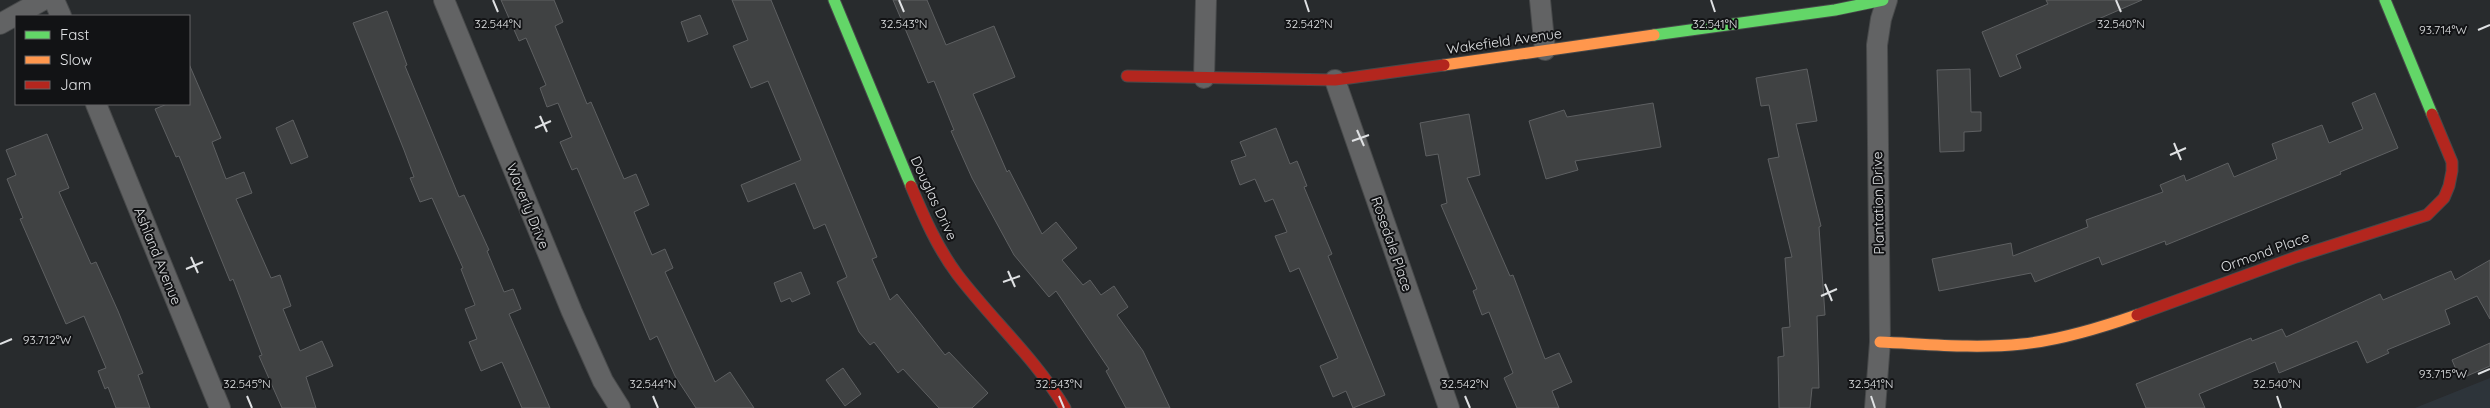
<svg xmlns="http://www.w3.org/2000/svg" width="2490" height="408" viewBox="0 0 2490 408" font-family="Quicksand,sans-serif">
	<rect width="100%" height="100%" fill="#282b2d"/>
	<path fill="#2d343a" d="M 2490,378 L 2490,408 L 2415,408 Z"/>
	<path fill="#404243" stroke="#5e6062" d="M 501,0 L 554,0 L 563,22 L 555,26 L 587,104 L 591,102 L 624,179 L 636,174 L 649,205 L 634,212 L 652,255 L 665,249 L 673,268 L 665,272 L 715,382 L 730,372 L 754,408 L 696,408 L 675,376 L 657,336 L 650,340 L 577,168 L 572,170 L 560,142 L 572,137 L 558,103 L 547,107 L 540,88 L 546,85 L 526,38 L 519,41 Z
		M 732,0 L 771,0 L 877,257 L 872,259 L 890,300 L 897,294 L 945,355 L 949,352 L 988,393 L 972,408 L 939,408 L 903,369 L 898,373 L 874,342 L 870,345 L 859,332 L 837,282 L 847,277 L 825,224 L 814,229 L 795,183 L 748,202 L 741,185 L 801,160 L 768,81 L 751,88 L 733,46 L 748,40 Z
		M 893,0 L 927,0 L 946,45 L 994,26 L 1015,77 L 973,94 L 1007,172 L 1009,170 L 1042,234 L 1056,222 L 1077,248 L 1062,260 L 1083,285 L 1090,280 L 1101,295 L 1114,286 L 1128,307 L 1117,315 L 1143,351 L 1170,408 L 1126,408 L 1106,371 L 1109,369 L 1056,291 L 1049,297 L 1014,255 L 972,178 L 951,131 L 954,130 L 934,81 L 928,83 Z
		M 2046,0 L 2142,0 L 2016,55 L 2021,68 L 2000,77 L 1982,32 L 2048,4 Z
		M 387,11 L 407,65 L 405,66 L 459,197 L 464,195 L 489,250 L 487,251 L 504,292 L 513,289 L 521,309 L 509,314 L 550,408 L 522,408 L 502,362 L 481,371 L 469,342 L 477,339 L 465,309 L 475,305 L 461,269 L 463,268 L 432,198 L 420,202 L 410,178 L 414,177 L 404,150 L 353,23 Z
		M 700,15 L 708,34 L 688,42 L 681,22 Z
		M 189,64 L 221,138 L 212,142 L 226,179 L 244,172 L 252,193 L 236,199 L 271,278 L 280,275 L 291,306 L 283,309 L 300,351 L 322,341 L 333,366 L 306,377 L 316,408 L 282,408 L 259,356 L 262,355 L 233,279 L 230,281 L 179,156 L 176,157 L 155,109 L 167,104 L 189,104 Z
		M 1807,69 L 1817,121 L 1796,124 L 1821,226 L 1819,227 L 1825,315 L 1817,316 L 1819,388 L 1812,388 L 1810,408 L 1779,408 L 1778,357 L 1784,356 L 1782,328 L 1790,327 L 1785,258 L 1792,257 L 1768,159 L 1779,157 L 1769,105 L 1761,106 L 1756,78 Z
		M 1970,69 L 1971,112 L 1981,112 L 1981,131 L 1964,132 L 1964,151 L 1940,152 L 1937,70 Z
		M 2375,93 L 2398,148 L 2340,172 L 2341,174 L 2166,245 L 2165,241 L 2102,265 L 2099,257 L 2035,282 L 2031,273 L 1939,291 L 1932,259 L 2011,243 L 2013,256 L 2088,227 L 2086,220 L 2163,192 L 2160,185 L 2184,175 L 2186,181 L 2228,163 L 2234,177 L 2277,159 L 2272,144 L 2322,125 L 2329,143 L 2363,129 L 2352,103 Z
		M 1653,103 L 1661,147 L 1575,161 L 1578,170 L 1546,179 L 1529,121 L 1564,110 L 1567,117 Z
		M 1469,114 L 1480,175 L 1467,178 L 1510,276 L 1513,275 L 1545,359 L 1559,353 L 1572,382 L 1552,391 L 1559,408 L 1517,408 L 1504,378 L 1513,373 L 1489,312 L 1482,315 L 1473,291 L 1477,289 L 1441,205 L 1447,203 L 1438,154 L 1426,156 L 1420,123 Z
		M 293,120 L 308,157 L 291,164 L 276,128 Z
		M 1276,128 L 1290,164 L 1297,161 L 1307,186 L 1304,187 L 1332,254 L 1328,256 L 1385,395 L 1353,408 L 1346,391 L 1333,397 L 1320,366 L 1338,358 L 1299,268 L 1290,272 L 1275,236 L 1287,232 L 1273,199 L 1265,202 L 1255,179 L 1240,185 L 1231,161 L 1246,156 L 1240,142 Z
		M 47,134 L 69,188 L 59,192 L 91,264 L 96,262 L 118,311 L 143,373 L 138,375 L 150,408 L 116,408 L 108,387 L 105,389 L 98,371 L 106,368 L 84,316 L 66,324 L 20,219 L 23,218 L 7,179 L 16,175 L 6,150 Z
		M 2490,260 L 2490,319 L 2477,296 L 2445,310 L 2450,324 L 2387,350 L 2389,353 L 2367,363 L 2357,341 L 2279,373 L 2275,362 L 2199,394 L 2205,408 L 2146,408 L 2136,384 L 2251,338 L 2252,341 L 2282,329 L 2286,337 L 2380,294 L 2383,300 L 2451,271 L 2455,280 Z
		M 801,272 L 810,294 L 792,302 L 790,298 L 781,302 L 774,283 Z
		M 2490,343 L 2490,366 L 2460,379 L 2452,360 Z
		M 843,368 L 861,394 L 845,406 L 826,380 Z"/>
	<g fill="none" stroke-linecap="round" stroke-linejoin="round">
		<defs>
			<path id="street" d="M 54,0 L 61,16
				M 444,0 L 572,312 L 603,381 L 620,408
				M 1540,0 L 1545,50
				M 0,24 L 43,0
				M 1204,78 L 1206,0
				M 1335,80 L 1449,408
				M 96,104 L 220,408
				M 1875,408 L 1880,342 L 1877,45 L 1881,19 L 1887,0"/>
			<path id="fast" d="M 834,0 L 911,186
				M 2385,0 L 2432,114
				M 1654,35 L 1835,10 L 1883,0"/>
			<path id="slow" d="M 1444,65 L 1654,35
				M 1880,342 C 1927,344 1975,349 2022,344 C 2061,340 2100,328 2137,315"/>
			<path id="jam" d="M 1127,76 L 1335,80 L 1444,65
				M 911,186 C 924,217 937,247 957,274 C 992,320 1035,358 1065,408
				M 2137,315 L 2296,257 L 2427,215 L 2444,198 L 2449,186 L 2452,171 L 2452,162 L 2432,114"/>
		</defs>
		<use href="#street" stroke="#47494a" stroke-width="22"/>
		<use href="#fast" stroke="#47494a" stroke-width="13"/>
		<use href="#slow" stroke="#47494a" stroke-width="13"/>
		<use href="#jam" stroke="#47494a" stroke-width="13"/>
		<use href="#street" stroke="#626364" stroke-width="20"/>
		<use href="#fast" stroke="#63d668" stroke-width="11"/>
		<use href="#slow" stroke="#ff974d" stroke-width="11"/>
		<use href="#jam" stroke="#b3261e" stroke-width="11"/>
	</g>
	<path fill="none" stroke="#dfe1e3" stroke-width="2" d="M 493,0 L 498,12M 899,0 L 904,12M 1305,0 L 1309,12M 1711,0 L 1715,12M 2116,0 L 2121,12M 2478,30 L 2490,25M 540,116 L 547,132M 535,128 L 551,121M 1357,130 L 1364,146M 1352,141 L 1369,135M 2174,143 L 2181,160M 2170,155 L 2186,148M 191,257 L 198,273M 186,269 L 203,262M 1008,271 L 1015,287M 1003,282 L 1020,276M 1825,284 L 1832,301M 1821,296 L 1837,289M 0,344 L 12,339M 2478,374 L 2490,369M 247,396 L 252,408M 653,396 L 658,408M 1059,396 L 1064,408M 1465,396 L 1470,408M 1871,396 L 1875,408M 2277,396 L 2281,408"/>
	<g text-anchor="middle" stroke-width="4" stroke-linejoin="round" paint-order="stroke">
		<g font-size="14" fill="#dfe1e3" stroke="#121315">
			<text transform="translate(1504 41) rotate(-8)" y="5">Wakefield Avenue</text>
			<text transform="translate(934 198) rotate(65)" y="5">Douglas Drive</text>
			<text transform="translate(1878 203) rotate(-91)" y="5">Plantation Drive</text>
			<text transform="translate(528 206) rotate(68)" y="5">Waverly Drive</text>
			<text transform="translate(1392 244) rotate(71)" y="5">Rosedale Place</text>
			<text transform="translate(2265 252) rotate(-20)" y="5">Ormond Place</text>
			<text transform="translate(158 256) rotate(68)" y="5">Ashland Avenue</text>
		</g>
	</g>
	<g font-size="12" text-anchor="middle" fill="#dfe1e3" stroke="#121315" stroke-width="4" stroke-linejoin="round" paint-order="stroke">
		<text x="498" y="28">32.544°N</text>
		<text x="904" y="28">32.543°N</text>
		<text x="1309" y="28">32.542°N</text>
		<text x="1715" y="28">32.541°N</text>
		<text x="2121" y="28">32.540°N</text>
		<text x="2443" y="34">93.714°W</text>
		<text x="47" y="344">93.712°W</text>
		<text x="2443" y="378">93.715°W</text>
		<text x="247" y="388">32.545°N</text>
		<text x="653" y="388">32.544°N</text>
		<text x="1059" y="388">32.543°N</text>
		<text x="1465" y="388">32.542°N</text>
		<text x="1871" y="388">32.541°N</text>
		<text x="2277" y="388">32.540°N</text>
	</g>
	<rect x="15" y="15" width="175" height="90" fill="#121315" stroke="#646567"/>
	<rect x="25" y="31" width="25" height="8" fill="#63d668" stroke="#646567"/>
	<text x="60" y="40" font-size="15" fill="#dfe1e3">Fast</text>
	<rect x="25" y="56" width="25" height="8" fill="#ff974d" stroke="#646567"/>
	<text x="60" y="65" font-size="15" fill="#dfe1e3">Slow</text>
	<rect x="25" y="81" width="25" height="8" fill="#b3261e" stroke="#646567"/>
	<text x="60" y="90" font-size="15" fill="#dfe1e3">Jam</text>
</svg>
